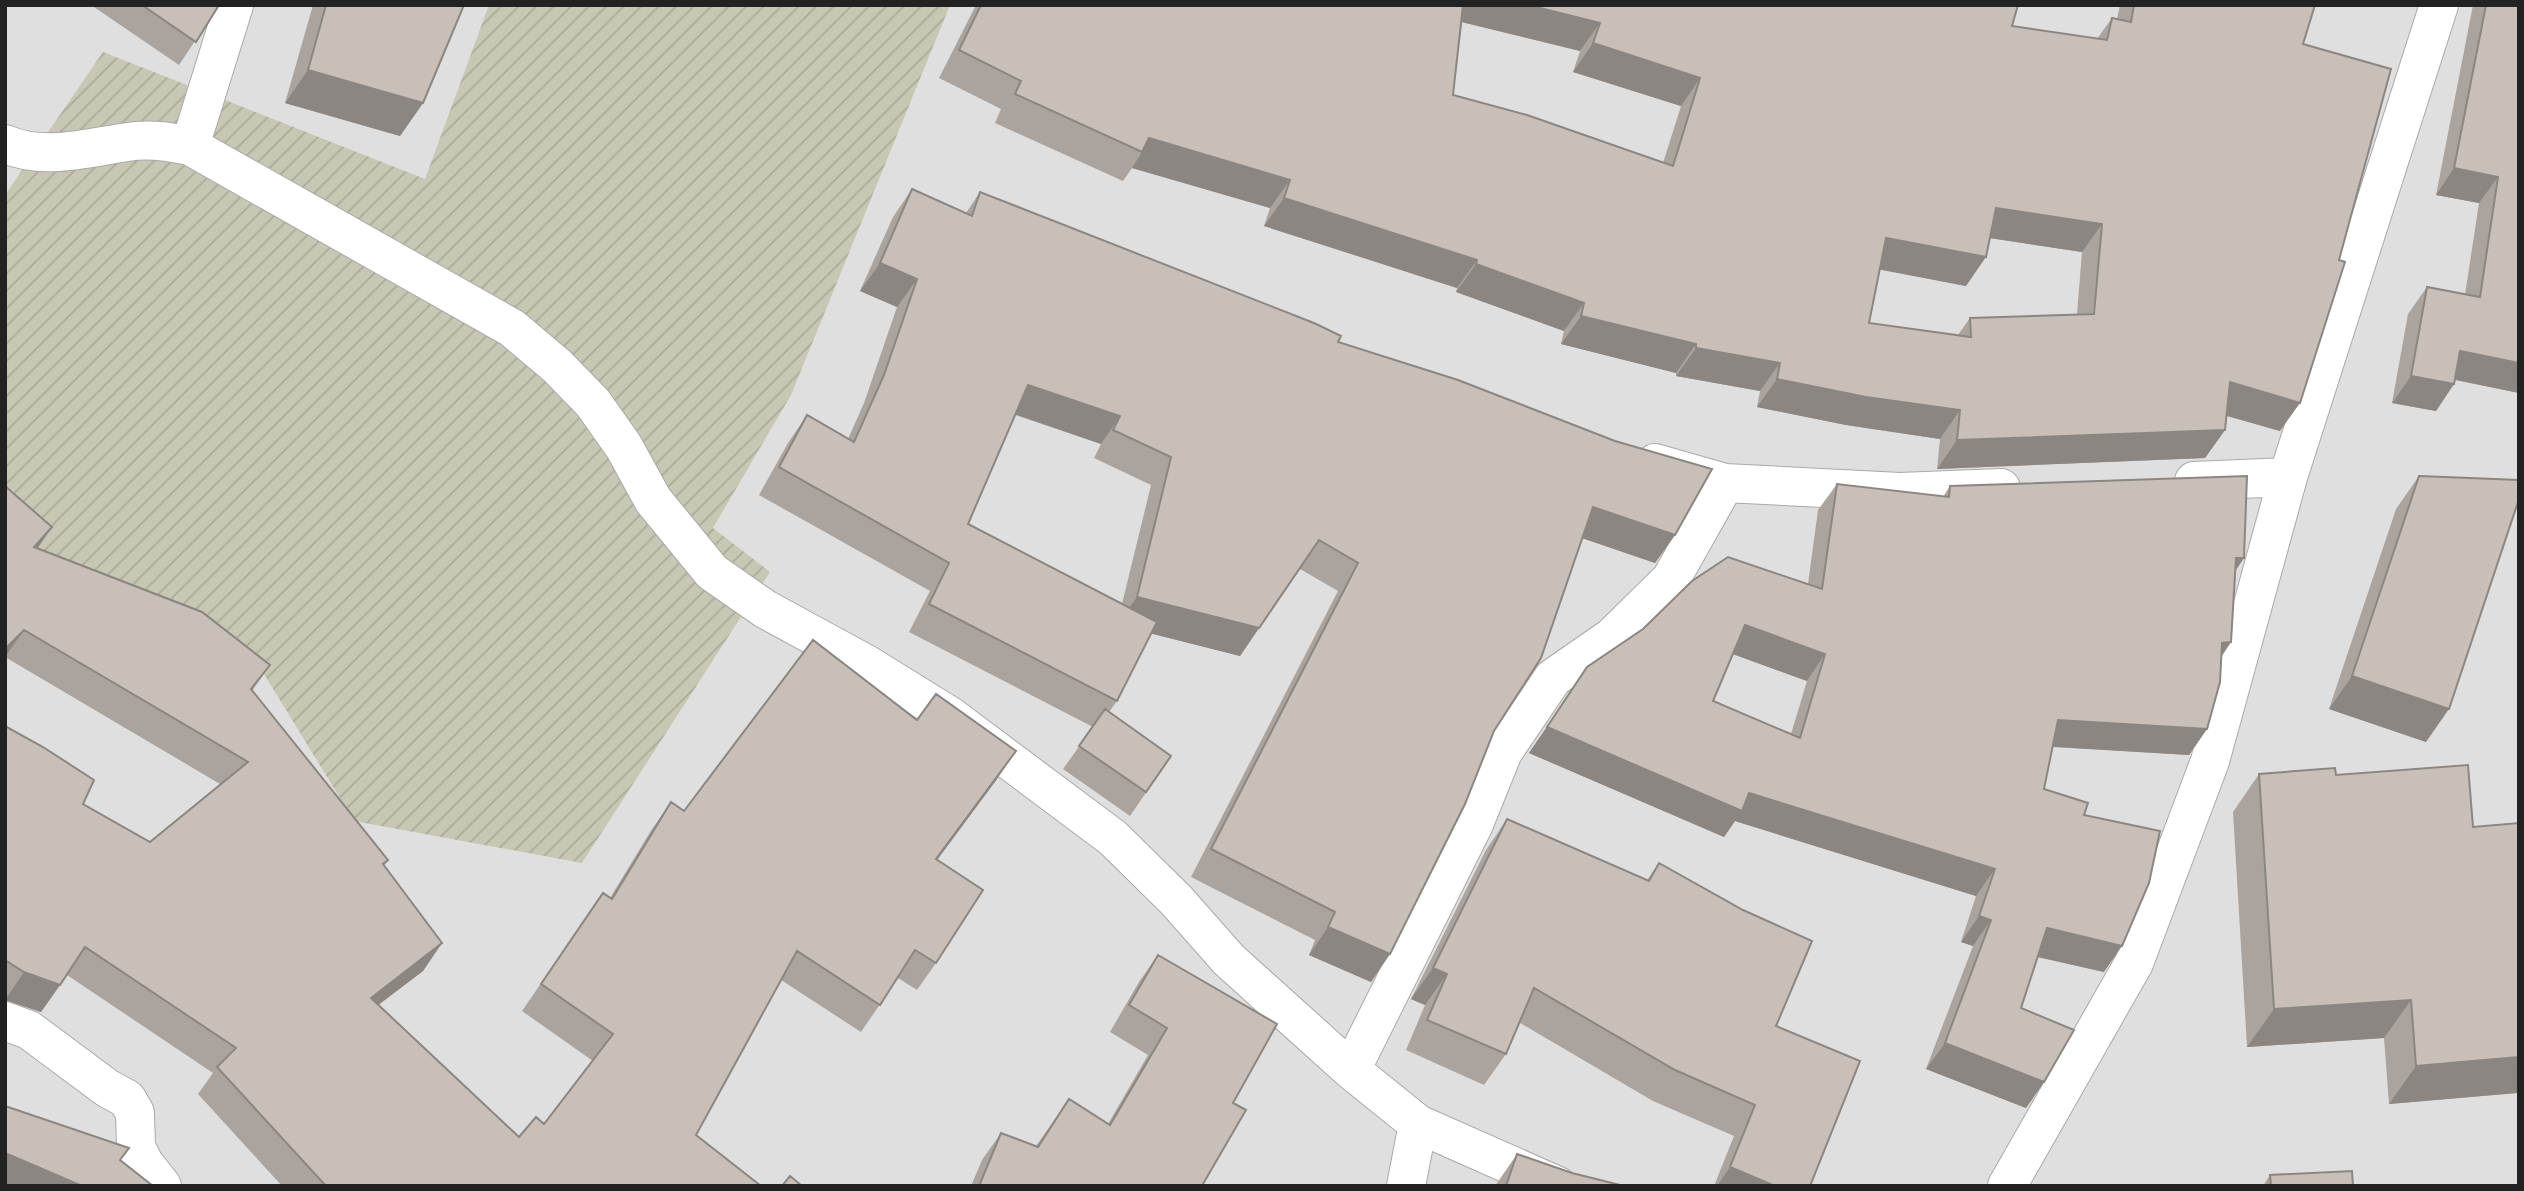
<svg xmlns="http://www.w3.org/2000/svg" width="2524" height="1191" viewBox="0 0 2524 1191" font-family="'DejaVu Sans',sans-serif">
	<defs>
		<pattern id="construction-furrows" width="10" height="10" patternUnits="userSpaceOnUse" patternTransform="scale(1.75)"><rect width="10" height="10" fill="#c7c7b4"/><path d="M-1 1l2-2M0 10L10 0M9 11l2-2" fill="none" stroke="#abab9a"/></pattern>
	</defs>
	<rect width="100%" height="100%" fill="#f2efe9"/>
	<path fill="#e0dfdf" d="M 5,5 L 2519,5 L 2519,1186 L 5,1186 Z"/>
	<path fill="url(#construction-furrows)" d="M 489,5 L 950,5 L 791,395 L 713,528 L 770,572 L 582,863 L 354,821 L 264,674 L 43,560 L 5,510 L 5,195 L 103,52 L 425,179 Z"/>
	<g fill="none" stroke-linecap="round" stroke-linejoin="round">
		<defs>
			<path id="minor" d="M 5,144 C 46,162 93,146 135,141 C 154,139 171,142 190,146 L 512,328 L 557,366 L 593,403 L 624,447 L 653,500 L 712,572 L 765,609 L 866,664 L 950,716 L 1113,838 L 1176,900 L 1229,960 L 1351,1070 L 1418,1124 L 1558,1186
				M 190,146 L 234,5
				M 1655,463 L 1725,483 L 1900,492 L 2001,488
				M 2194,481 L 2288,477
				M 5,1021 L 29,1030 L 107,1088 L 127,1099 L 135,1113 L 136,1147 L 144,1163 L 162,1186
				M 1351,1070 L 1474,824 L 1503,752 L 1553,678 L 1612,637 L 1671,579 L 1725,483
				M 1406,1186 L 1418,1124
				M 2007,1186 L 2134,963 L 2210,761 L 2288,477 L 2439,5"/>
		</defs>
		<use href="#minor" stroke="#a9a9a9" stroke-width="40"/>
		<use href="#minor" stroke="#fff" stroke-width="38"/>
	</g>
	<path fill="#aba49e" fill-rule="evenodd" d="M 91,5 L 219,5 L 179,65 Z
		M 313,5 L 464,5 L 423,103 L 400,136 L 285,103 Z
		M 976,5 L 2018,5 L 2012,26 L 2097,39 L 2112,18 L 2117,19 L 2120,5 L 2315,5 L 2303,44 L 2280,431 L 2227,416 L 2225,430 L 2205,458 L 1937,469 L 1940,439 L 1846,425 L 1757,407 L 1760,391 L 1676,376 L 1676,373 L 1561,344 L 1564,331 L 1456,292 L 1457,288 L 1264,226 L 1270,208 L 1132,168 L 1123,181 L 995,123 L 1001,109 L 939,78 ZM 1462,22 L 1580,51 L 1573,72 L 1681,106 L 1663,163 L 1453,95 ZM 1990,238 L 2082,252 L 2077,314 L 1970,318 L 1958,335 L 1869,323 L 1880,269 L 1966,286 Z
		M 2473,5 L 2519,5 L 2519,393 L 2455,380 L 2454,384 L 2436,411 L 2392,403 L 2408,314 L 2427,287 L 2465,295 L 2479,203 L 2436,195 Z
		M 912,189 L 966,213 L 980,192 L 1338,342 L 1675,535 L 1655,563 L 1582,538 L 1494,731 L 1390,954 L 1371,982 L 1309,955 L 1315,940 L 1191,877 L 1338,591 L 1300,569 L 1240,656 L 1151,633 L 1117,701 L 1109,712 L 1171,756 L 1130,816 L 1063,769 L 1093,727 L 909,632 L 930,591 L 759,495 L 788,443 L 807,415 L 848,439 L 864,403 L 897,307 L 860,291 L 893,217 ZM 1015,415 L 1101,444 L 1094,458 L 1151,485 L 1122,604 L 968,524 Z
		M 2419,476 L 2426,742 L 2329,709 L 2396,509 Z
		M 1837,484 L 1943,497 L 1950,486 L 2244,558 L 2236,570 L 2231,642 L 2222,656 L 2207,729 L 2189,755 L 2053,747 L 2044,789 L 2084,815 L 2104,972 L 2038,957 L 2021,1008 L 2044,1082 L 2026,1108 L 1926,1069 L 1973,946 L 1961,942 L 1976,896 L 1735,821 L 1724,837 L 1529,753 L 1587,667 L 1808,584 L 1818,510 ZM 1733,654 L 1807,681 L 1791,734 L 1713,701 Z
		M 5,486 L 52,527 L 37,548 L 270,665 L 252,691 L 388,860 L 384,866 L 442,943 L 423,971 L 378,1005 L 519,1137 L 544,1124 L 593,1061 L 522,1011 L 603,893 L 610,898 L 652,829 L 671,802 L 684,811 L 917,720 L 997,779 L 937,860 L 936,963 L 917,990 L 898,978 L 861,1032 L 781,980 L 696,1135 L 761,1186 L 282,1186 L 198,1094 L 213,1073 L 67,975 L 41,1012 L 5,1000 L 5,726 L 83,804 L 150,842 L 220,784 L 5,657 Z
		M 2259,774 L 2336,775 L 2473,827 L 2519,823 L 2519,1115 L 2517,1093 L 2389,1104 L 2384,1038 L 2247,1047 L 2233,812 Z
		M 1507,819 L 1647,880 L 1659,863 L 1776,1026 L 1810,1186 L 1714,1186 L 1734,1136 L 1653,1101 L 1520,1023 L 1506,1054 L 1484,1085 L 1406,1050 L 1425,1005 L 1411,999 L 1486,850 Z
		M 1158,955 L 1233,1103 L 1203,1184 L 1206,1186 L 971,1186 L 982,1160 L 1001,1133 L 1036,1146 L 1069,1099 L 1108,1124 L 1148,1055 L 1110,1032 L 1139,982 Z
		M 1517,1154 L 1572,1173 L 1620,1185 L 1495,1186 Z
		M 2270,1175 L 2353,1186 L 2263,1186 Z"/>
	<path fill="#8b8681" d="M 1455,5 L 1528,5 L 1600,23 L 1580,51 L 1445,18 Z
		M 1593,43 L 1700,78 L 1681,106 L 1573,72 Z
		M 308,70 L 423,103 L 400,136 L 285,103 Z
		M 1149,138 L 1290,180 L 1270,208 L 1132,168 L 1142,152 Z
		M 2454,168 L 2498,177 L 2479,203 L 2436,195 Z
		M 1284,198 L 1477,260 L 1457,288 L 1264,226 Z
		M 1996,208 L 2102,224 L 2082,252 L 1976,236 Z
		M 1886,238 L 1986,257 L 1966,286 L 1866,267 Z
		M 880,263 L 917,279 L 897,307 L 860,291 Z
		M 1476,264 L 1584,303 L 1564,331 L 1456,292 Z
		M 1581,316 L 1696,344 L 1676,373 L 1561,344 Z
		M 1696,348 L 1780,363 L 1760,391 L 1676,376 Z
		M 2460,351 L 2519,363 L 2519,393 L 2442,377 Z
		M 2411,376 L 2454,384 L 2436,411 L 2392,403 Z
		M 1777,379 L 1960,410 L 1940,439 L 1846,425 L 1757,407 Z
		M 2230,382 L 2300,403 L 2280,431 L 2210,411 Z
		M 1028,385 L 1120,416 L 1101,444 L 1009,412 Z
		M 2225,430 L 2205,458 L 1937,469 L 1957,440 Z
		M 1593,507 L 1675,535 L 1655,563 L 1573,535 Z
		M 52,527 L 33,555 L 34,547 Z
		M 2236,558 L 2244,558 L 2226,584 Z
		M 1137,597 L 1259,628 L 1240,656 L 1117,625 Z
		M 1745,625 L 1825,654 L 1807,681 L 1727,652 Z
		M 24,630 L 5,657 L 5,649 Z
		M 2231,642 L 2213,668 L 2222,643 Z
		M 2352,676 L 2449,709 L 2426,742 L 2329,709 Z
		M 2058,720 L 2207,729 L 2189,755 L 2040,746 Z
		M 1547,727 L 1749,793 L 1995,869 L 1976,896 L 1735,821 L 1724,837 L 1529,753 Z
		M 1016,751 L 997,779 L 917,887 L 936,859 Z
		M 1979,916 L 1991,920 L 1973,946 L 1961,942 Z
		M 1328,927 L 1390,954 L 1371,982 L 1309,955 Z
		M 2047,928 L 2122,946 L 2104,972 L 2029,955 Z
		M 442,943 L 423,971 L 352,1025 L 371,998 Z
		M 1433,968 L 1447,974 L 1425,1005 L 1411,999 Z
		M 24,972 L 60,985 L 41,1012 L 5,1000 Z
		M 2411,1000 L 2384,1038 L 2247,1047 L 2274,1009 Z
		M 1945,1043 L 2044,1082 L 2026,1108 L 1926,1069 Z
		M 2519,1057 L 2519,1091 L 2517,1093 L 2389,1104 L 2416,1066 Z
		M 5,1153 L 82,1186 L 5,1186 Z
		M 1730,1167 L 1775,1186 L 1717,1186 Z"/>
	<path fill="#c7bfb8" stroke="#8b8681" stroke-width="2" fill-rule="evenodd" d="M 142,5 L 219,5 L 196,42 Z
		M 326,5 L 464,5 L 423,103 L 308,70 Z
		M 981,5 L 1463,5 L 1453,95 L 1527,115 L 1673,166 L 1700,78 L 1593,43 L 1600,23 L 1528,5 L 2018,5 L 2012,26 L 2107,40 L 2112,18 L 2131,22 L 2134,5 L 2315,5 L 2303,44 L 2391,69 L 2339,260 L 2345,262 L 2300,403 L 2230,382 L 2225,430 L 1957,440 L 1960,410 L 1866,397 L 1777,379 L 1780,363 L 1696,348 L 1696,344 L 1581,316 L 1584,303 L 1476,264 L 1477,260 L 1284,198 L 1290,180 L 1149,138 L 1142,152 L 1015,94 L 1021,81 L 959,50 ZM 1996,208 L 2102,224 L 2094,314 L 1970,318 L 1971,337 L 1869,323 L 1886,238 L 1986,257 Z
		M 2486,5 L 2519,5 L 2519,363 L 2460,351 L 2454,384 L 2411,376 L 2427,287 L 2480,297 L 2498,177 L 2454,168 Z
		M 912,189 L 972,216 L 980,192 L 1314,323 L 1341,336 L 1338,342 L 1458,380 L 1615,441 L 1712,469 L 1675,535 L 1593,507 L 1541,658 L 1494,731 L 1465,804 L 1390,954 L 1328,927 L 1335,912 L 1211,849 L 1358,563 L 1319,540 L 1259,628 L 1137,597 L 1171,457 L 1113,430 L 1120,416 L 1028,385 L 968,524 L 1157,622 L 1117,701 L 929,604 L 949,563 L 779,467 L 807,415 L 854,442 L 884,375 L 917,279 L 880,263 Z
		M 2247,476 L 2244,558 L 2236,558 L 2231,642 L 2222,643 L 2220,682 L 2207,729 L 2058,720 L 2044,789 L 2088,803 L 2084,815 L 2160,831 L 2149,883 L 2122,946 L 2047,928 L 2021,1008 L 2074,1030 L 2044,1082 L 1945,1043 L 1991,920 L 1979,916 L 1995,869 L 1749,793 L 1742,811 L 1547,727 L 1587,667 L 1643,629 L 1692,581 L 1728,557 L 1822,589 L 1837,484 L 1949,497 L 1950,486 ZM 1745,625 L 1825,654 L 1800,738 L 1713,701 Z
		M 2419,476 L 2519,480 L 2519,499 L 2449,709 L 2352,676 Z
		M 5,486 L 52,527 L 34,547 L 202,612 L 270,665 L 251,689 L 388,860 L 383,864 L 442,943 L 371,998 L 519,1137 L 536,1117 L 544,1124 L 613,1034 L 541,984 L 603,893 L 612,899 L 671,802 L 684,811 L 813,640 L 917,720 L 936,694 L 1016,751 L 936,859 L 983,890 L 936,963 L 915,950 L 880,1005 L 797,951 L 696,1135 L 761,1186 L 326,1186 L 217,1067 L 236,1048 L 85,947 L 60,985 L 24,972 L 5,960 L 5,726 L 43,747 L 94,780 L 83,804 L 150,842 L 248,762 L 24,630 L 5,649 Z
		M 1105,709 L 1171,756 L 1146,792 L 1079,746 Z
		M 2468,765 L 2473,827 L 2519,823 L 2519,1057 L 2416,1066 L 2411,1000 L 2274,1009 L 2259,774 L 2335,768 L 2336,775 Z
		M 1507,819 L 1649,881 L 1659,863 L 1743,910 L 1812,941 L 1776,1026 L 1860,1061 L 1810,1186 L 1775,1186 L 1730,1167 L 1755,1105 L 1675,1070 L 1534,988 L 1506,1054 L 1427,1020 L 1447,974 L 1433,968 Z
		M 1158,955 L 1277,1024 L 1233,1103 L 1246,1110 L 1203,1184 L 1206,1186 L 979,1186 L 1001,1133 L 1038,1147 L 1069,1099 L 1110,1125 L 1167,1028 L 1129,1005 Z
		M 5,1106 L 129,1148 L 120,1160 L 153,1186 L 82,1186 L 5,1153 Z
		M 1517,1154 L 1572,1173 L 1620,1185 L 1506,1186 Z
		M 2352,1171 L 2353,1186 L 2271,1186 L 2270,1175 Z
		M 790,1176 L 802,1186 L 782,1186 Z"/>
	<rect width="2524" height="1191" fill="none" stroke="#222222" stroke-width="14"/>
</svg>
